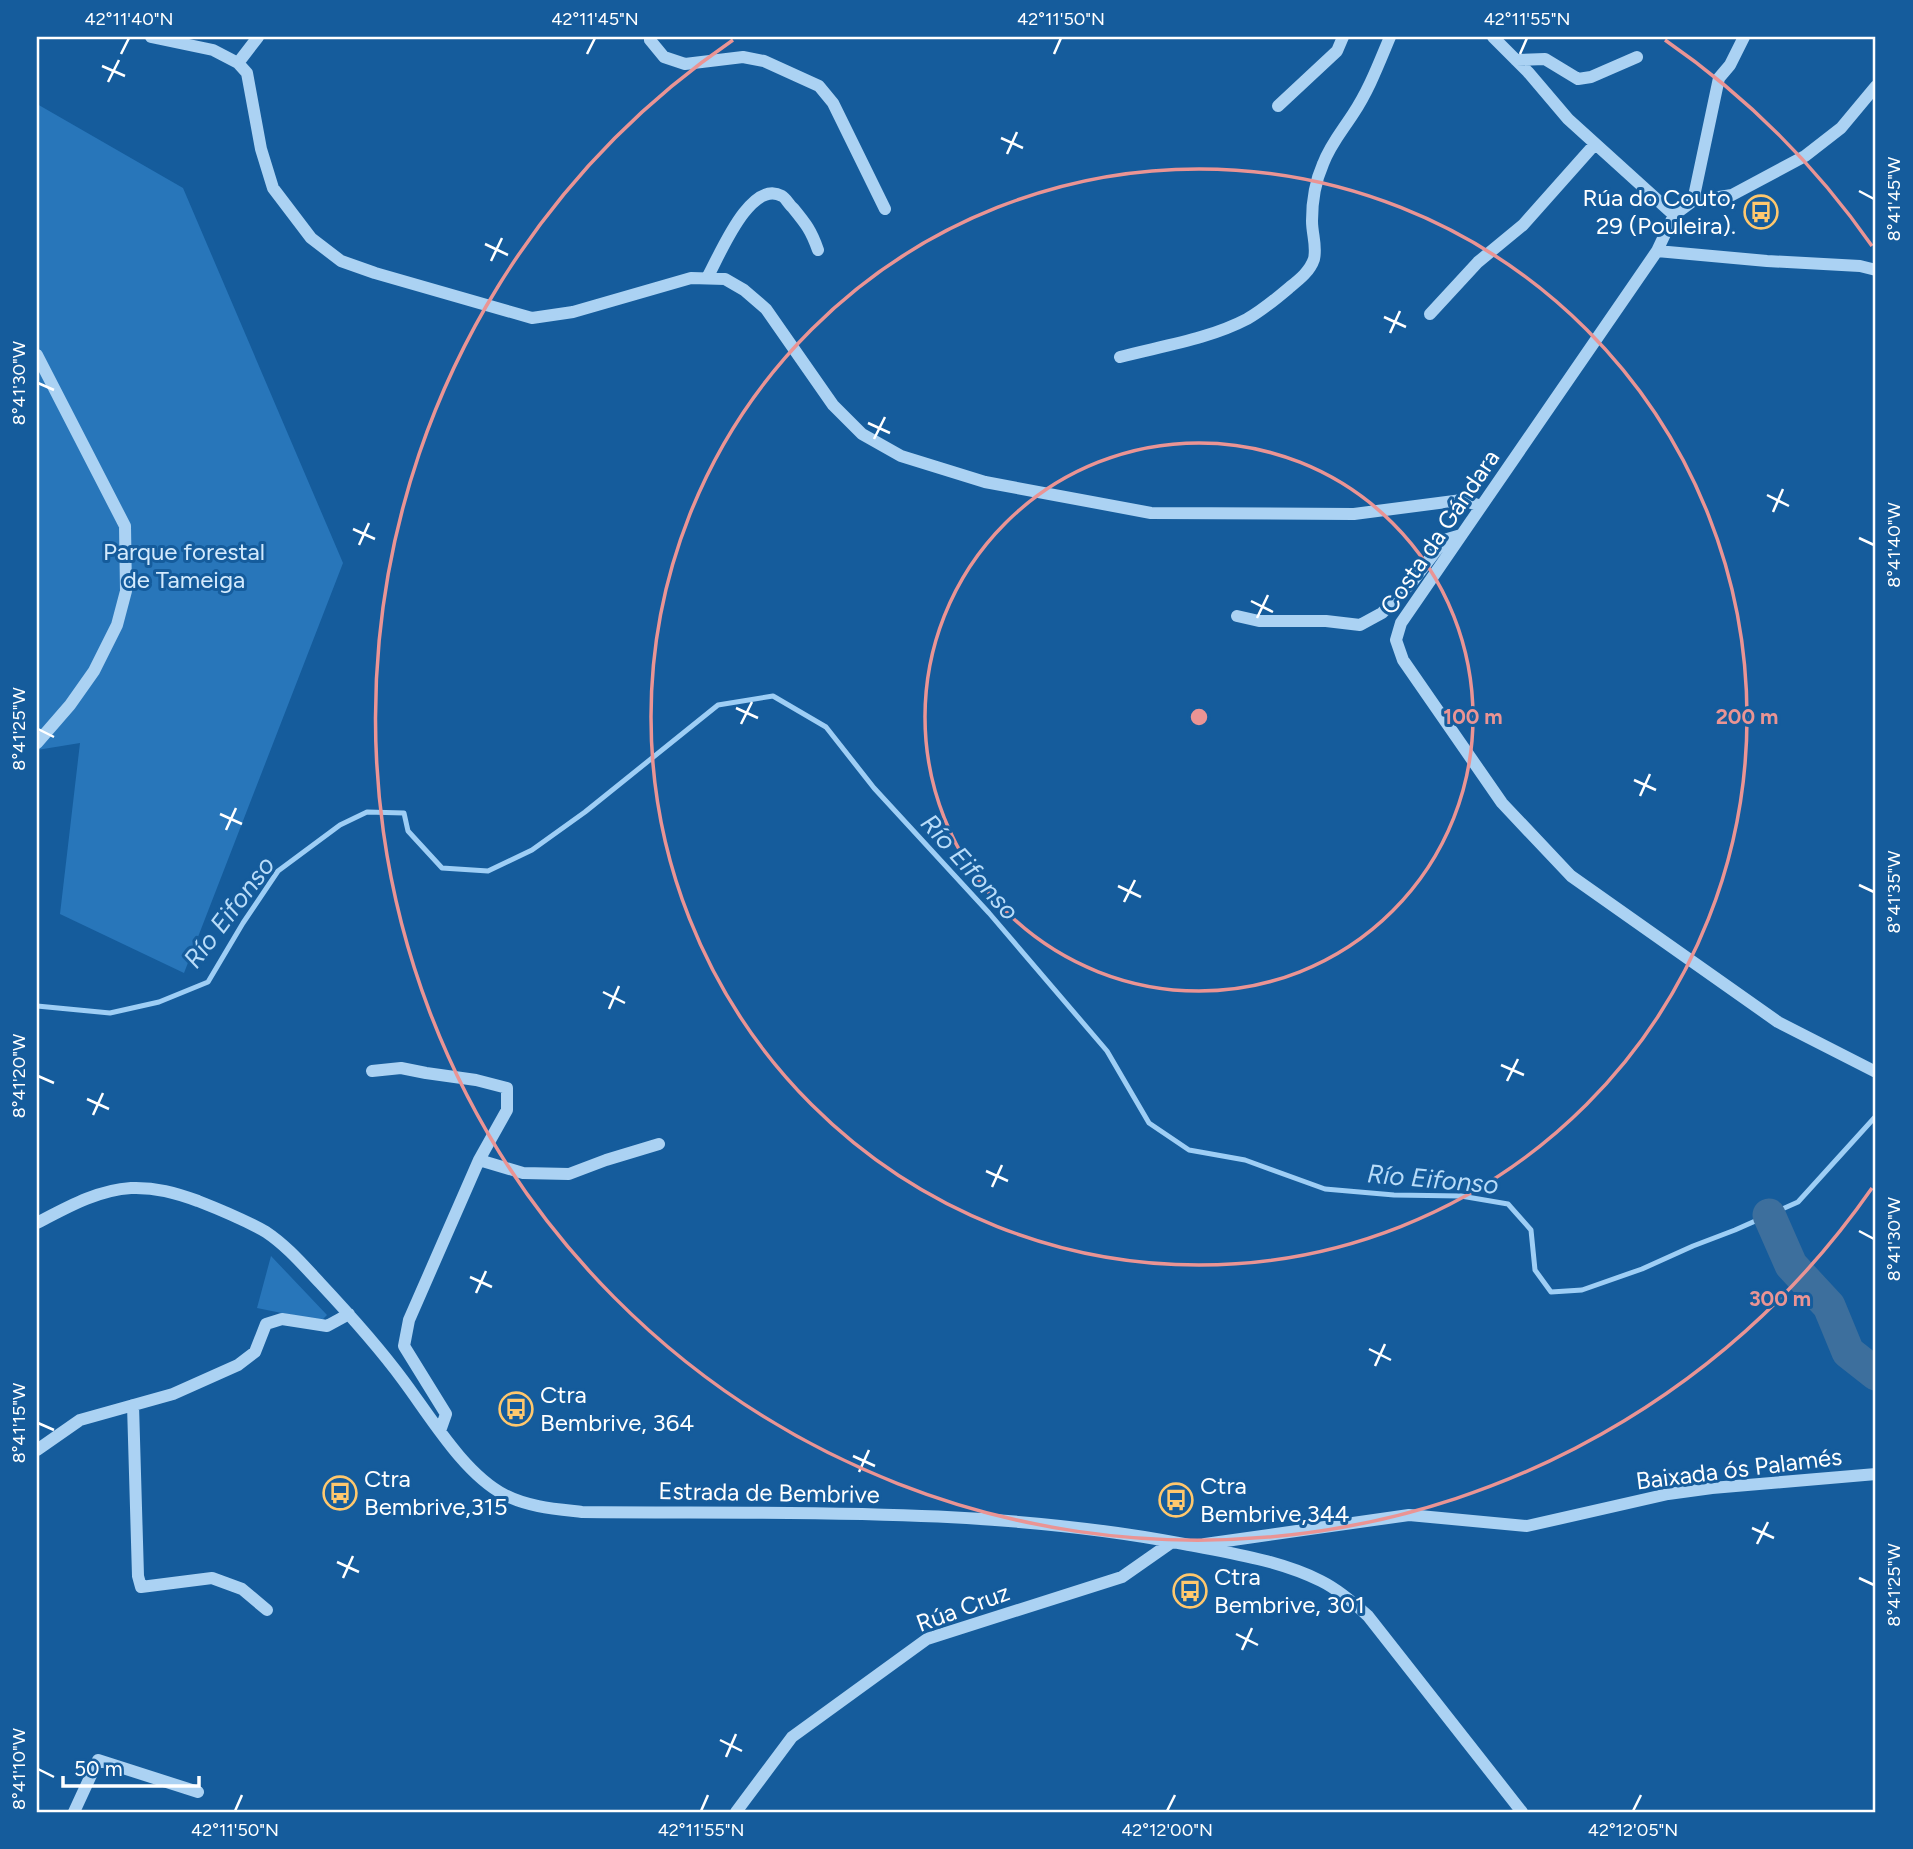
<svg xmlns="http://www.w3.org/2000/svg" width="1913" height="1849" viewBox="0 0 1913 1849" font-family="Figtree,sans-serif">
	<rect width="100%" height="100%" fill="#155c9c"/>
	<path fill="#2876ba" d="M 37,104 L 183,188 L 343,563 L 184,973 L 60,914 L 80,743 L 37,750 Z
		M 271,1256 L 327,1315 L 321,1321 L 257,1308 Z"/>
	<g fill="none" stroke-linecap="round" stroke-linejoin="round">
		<path stroke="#9ecef5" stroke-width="5" d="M 37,1006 L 110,1013 L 159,1002 L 208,982 L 243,923 L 278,871 L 340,825 L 367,812 L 404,813 L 408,831 L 442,868 L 488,871 L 532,850 L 585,812 L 718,705 L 773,696 L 826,727 L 874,788 L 989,913 L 1107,1051 L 1149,1123 L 1189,1150 L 1245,1160 L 1325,1189 L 1394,1195 L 1461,1196 L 1508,1204 L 1531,1230 L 1535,1270 L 1551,1292 L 1582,1290 L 1642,1269 L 1693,1246 L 1735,1230 L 1798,1202 L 1876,1116"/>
		<path stroke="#3d6f9d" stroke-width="33" d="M 1769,1215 L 1791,1265 L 1829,1306 L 1848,1352 L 1876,1374"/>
		<path stroke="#abd2f3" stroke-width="12" d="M 151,37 L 213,50 L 238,63 L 247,73 L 261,149 L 273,188 L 311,238 L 341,261 L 375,273 L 532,318 L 573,312 L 691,278 L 725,279 L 744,290 L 766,309 L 833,405 L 862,434 L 901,456 L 985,482 L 1151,513 L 1354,514 L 1462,500 L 1481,506
			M 651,37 L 650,40 L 664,57 L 685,64 L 743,57 L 764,61 L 819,86 L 833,103 L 885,209
			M 1493,37 L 1528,72 L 1568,119 L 1674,215
			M 1516,60 L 1545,59 L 1578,79 L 1591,77 L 1637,57
			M 238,63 L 258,37
			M 1876,86 L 1841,128 L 1805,156 L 1732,195 L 1693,201 L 1674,215 L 1657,251 L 1767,261 L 1860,266 L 1876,270
			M 1278,106 L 1337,51 L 1343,37
			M 1693,201 L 1719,78 L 1730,65 L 1744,37
			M 1657,251 L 1401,623 L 1396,640 L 1403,660 L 1502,803 L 1571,876 L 1778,1022 L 1876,1072
			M 707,278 C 719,257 750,178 782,196 C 786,198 789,205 793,208 C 806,224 811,230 818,250
			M 1430,314 L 1478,262 L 1523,225 L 1595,144
			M 37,355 L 125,526 L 126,591 L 117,625 L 94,671 L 70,705 L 37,743
			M 1120,357 C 1162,346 1209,339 1247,319 C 1263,310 1277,298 1290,287 C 1300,279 1310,271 1314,259 C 1317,246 1312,234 1312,221 C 1312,202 1315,182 1323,164 C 1330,145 1342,131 1353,114 C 1369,90 1379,63 1390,37
			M 1237,616 L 1259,621 L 1326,621 L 1360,625 L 1382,613 L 1412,582 L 1444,540 L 1461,535
			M 372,1071 L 401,1068 L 426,1073 L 476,1080 L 507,1088 L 507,1110 L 479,1160 L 409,1320 L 404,1346 L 446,1414 L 440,1431
			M 479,1160 L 523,1173 L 569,1174 L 606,1160 L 659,1144
			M 37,1223 C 66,1208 97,1190 131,1188 C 155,1187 176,1193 198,1201 C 221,1210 245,1220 266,1232 C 287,1246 303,1265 320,1283 C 349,1314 378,1346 403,1380 C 430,1416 464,1474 505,1495 C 528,1507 556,1509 582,1512 C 783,1514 986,1506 1184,1544 C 1230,1553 1279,1560 1321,1581 C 1339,1590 1354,1603 1368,1616 L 1522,1812
			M 133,1405 L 138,1576 L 141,1587 L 212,1578 L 242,1589 L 267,1610
			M 37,1450 L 80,1420 L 173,1394 L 238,1365 L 255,1352 L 266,1324 L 282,1319 L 327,1326 L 349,1314
			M 1205,1544 L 1409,1515 L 1527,1526 L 1668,1494 L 1712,1488 L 1876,1474
			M 74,1812 L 98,1760 L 198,1792
			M 736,1812 L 792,1737 L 927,1639 L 1122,1577 L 1172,1542"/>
	</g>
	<path fill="none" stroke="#fff" stroke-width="2.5" d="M 121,54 L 129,38M 587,54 L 595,38M 1054,54 L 1061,38M 1520,54 L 1527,38M 102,66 L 125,76M 108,82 L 119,60M 1001,138 L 1023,148M 1007,154 L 1017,132M 1859,191 L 1874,199M 485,244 L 508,255M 491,261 L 502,238M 1384,317 L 1406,327M 1390,333 L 1400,311M 38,383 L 54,390M 868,423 L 890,433M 874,439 L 885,417M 1767,495 L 1789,506M 1773,512 L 1783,489M 353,529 L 375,539M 1859,538 L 1874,545M 359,545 L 369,523M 1251,601 L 1273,612M 1257,618 L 1268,595M 736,708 L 758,718M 741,724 L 752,702M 38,729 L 54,737M 1634,780 L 1656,790M 1640,796 L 1650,774M 220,814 L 242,824M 226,830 L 236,808M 1859,885 L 1874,892M 1118,886 L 1141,897M 1124,902 L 1135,880M 603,992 L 625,1003M 609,1009 L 619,986M 1501,1065 L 1524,1075M 38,1076 L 54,1083M 1507,1081 L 1518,1059M 87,1099 L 109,1109M 93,1115 L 103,1093M 986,1171 L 1008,1181M 992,1187 L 1002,1165M 1859,1231 L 1874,1239M 470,1277 L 492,1287M 476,1293 L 486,1271M 1369,1349 L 1391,1360M 1375,1366 L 1385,1344M 38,1423 L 54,1430M 853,1456 L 875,1466M 859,1472 L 869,1450M 1752,1528 L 1774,1538M 1757,1544 L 1768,1522M 337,1562 L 359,1572M 343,1578 L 353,1556M 1859,1578 L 1874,1585M 1236,1634 L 1258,1645M 1242,1650 L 1252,1628M 720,1740 L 742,1751M 726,1757 L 736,1734M 38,1769 L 54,1777M 235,1811 L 242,1795M 701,1811 L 708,1795M 1167,1811 L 1175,1795M 1633,1811 L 1641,1795"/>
	<g fill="none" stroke="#ea9494" stroke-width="3.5">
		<circle cx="1199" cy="717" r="274"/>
		<circle cx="1199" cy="717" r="548"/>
		<path d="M1872 1188A822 822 0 1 1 733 40M1665 40A822 822 0 0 1 1872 246"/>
	</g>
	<defs>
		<symbol id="bus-ring" viewBox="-11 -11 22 22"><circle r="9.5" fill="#155c9c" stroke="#ffc86d" stroke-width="1.5"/><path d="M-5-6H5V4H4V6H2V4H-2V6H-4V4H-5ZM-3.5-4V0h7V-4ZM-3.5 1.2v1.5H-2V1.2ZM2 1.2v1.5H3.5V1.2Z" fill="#ffc86d"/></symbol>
	</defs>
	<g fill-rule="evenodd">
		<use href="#bus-ring" x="1742" y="193" width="38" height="38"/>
		<use href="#bus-ring" x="497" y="1390" width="38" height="38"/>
		<use href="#bus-ring" x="321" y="1474" width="38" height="38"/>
		<use href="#bus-ring" x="1157" y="1481" width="38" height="38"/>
		<use href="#bus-ring" x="1171" y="1572" width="38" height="38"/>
	</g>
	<g text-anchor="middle" stroke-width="6" stroke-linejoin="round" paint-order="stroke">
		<g font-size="24" fill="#fff" stroke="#155c9c" text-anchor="start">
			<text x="1736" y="206" text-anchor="end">Rúa do Couto,<tspan x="1736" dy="28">29 (Pouleira).</tspan></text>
			<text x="540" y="1403">Ctra<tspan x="540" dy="28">Bembrive, 364</tspan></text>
			<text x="364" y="1487">Ctra<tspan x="364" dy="28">Bembrive,315</tspan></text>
			<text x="1200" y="1494">Ctra<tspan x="1200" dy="28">Bembrive,344</tspan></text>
			<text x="1214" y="1585">Ctra<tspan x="1214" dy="28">Bembrive, 301</tspan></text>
		</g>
		<g font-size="24" fill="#fff" stroke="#155c9c">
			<text transform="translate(1440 532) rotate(-56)" y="8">Costa da Gándara</text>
			<text transform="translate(1739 1469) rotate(-7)" y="8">Baixada ós Palamés</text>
			<text transform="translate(769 1493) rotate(1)" y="8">Estrada de Bembrive</text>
			<text transform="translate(963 1608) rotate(-20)" y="8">Rúa Cruz</text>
		</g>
		<g font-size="24" fill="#d3eafd" stroke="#155c9c">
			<text x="184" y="560">Parque forestal<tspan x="184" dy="28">de Tameiga</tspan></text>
		</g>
		<g font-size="26" font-style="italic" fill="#b8dcf9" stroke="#155c9c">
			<text transform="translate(970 867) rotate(48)" y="9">Río Eifonso</text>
			<text transform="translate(229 912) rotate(-53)" y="9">Río Eifonso</text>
			<text transform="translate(1433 1179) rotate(5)" y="9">Río Eifonso</text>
		</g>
	</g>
	<circle cx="1199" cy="717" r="10" fill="#ea9494" stroke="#155c9c" stroke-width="3.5"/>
	<g font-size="21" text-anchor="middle" font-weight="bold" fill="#ea9494" stroke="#155c9c" stroke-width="6" stroke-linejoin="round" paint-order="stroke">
		<text x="1473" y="724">100 m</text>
		<text x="1747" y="724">200 m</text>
		<text x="1780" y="1306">300 m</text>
	</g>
	<rect width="1913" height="1849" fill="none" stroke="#155c9c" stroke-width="77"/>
	<path d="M63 1776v10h136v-10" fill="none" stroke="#ffffff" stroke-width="3.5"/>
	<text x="74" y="1776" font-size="21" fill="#ffffff" stroke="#155c9c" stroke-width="5" paint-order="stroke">50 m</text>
	<rect x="38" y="38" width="1836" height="1773" fill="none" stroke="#fff" stroke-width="2.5"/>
	<g font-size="18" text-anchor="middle" fill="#fff">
		<text x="129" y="25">42°11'40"N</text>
		<text x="595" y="25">42°11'45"N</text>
		<text x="1061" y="25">42°11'50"N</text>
		<text x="1527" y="25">42°11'55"N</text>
		<text transform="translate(1894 199) rotate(-90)" y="6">8°41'45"W</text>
		<text transform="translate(19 383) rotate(-90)" y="6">8°41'30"W</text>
		<text transform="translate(1894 545) rotate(-90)" y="6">8°41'40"W</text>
		<text transform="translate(19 729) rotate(-90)" y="6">8°41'25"W</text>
		<text transform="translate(1894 892) rotate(-90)" y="6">8°41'35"W</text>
		<text transform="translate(19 1076) rotate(-90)" y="6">8°41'20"W</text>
		<text transform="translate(1894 1239) rotate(-90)" y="6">8°41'30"W</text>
		<text transform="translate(19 1423) rotate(-90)" y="6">8°41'15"W</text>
		<text transform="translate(1894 1585) rotate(-90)" y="6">8°41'25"W</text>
		<text transform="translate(19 1769) rotate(-90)" y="6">8°41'10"W</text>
		<text x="235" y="1836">42°11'50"N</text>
		<text x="701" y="1836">42°11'55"N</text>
		<text x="1167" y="1836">42°12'00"N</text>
		<text x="1633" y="1836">42°12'05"N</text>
	</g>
</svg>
